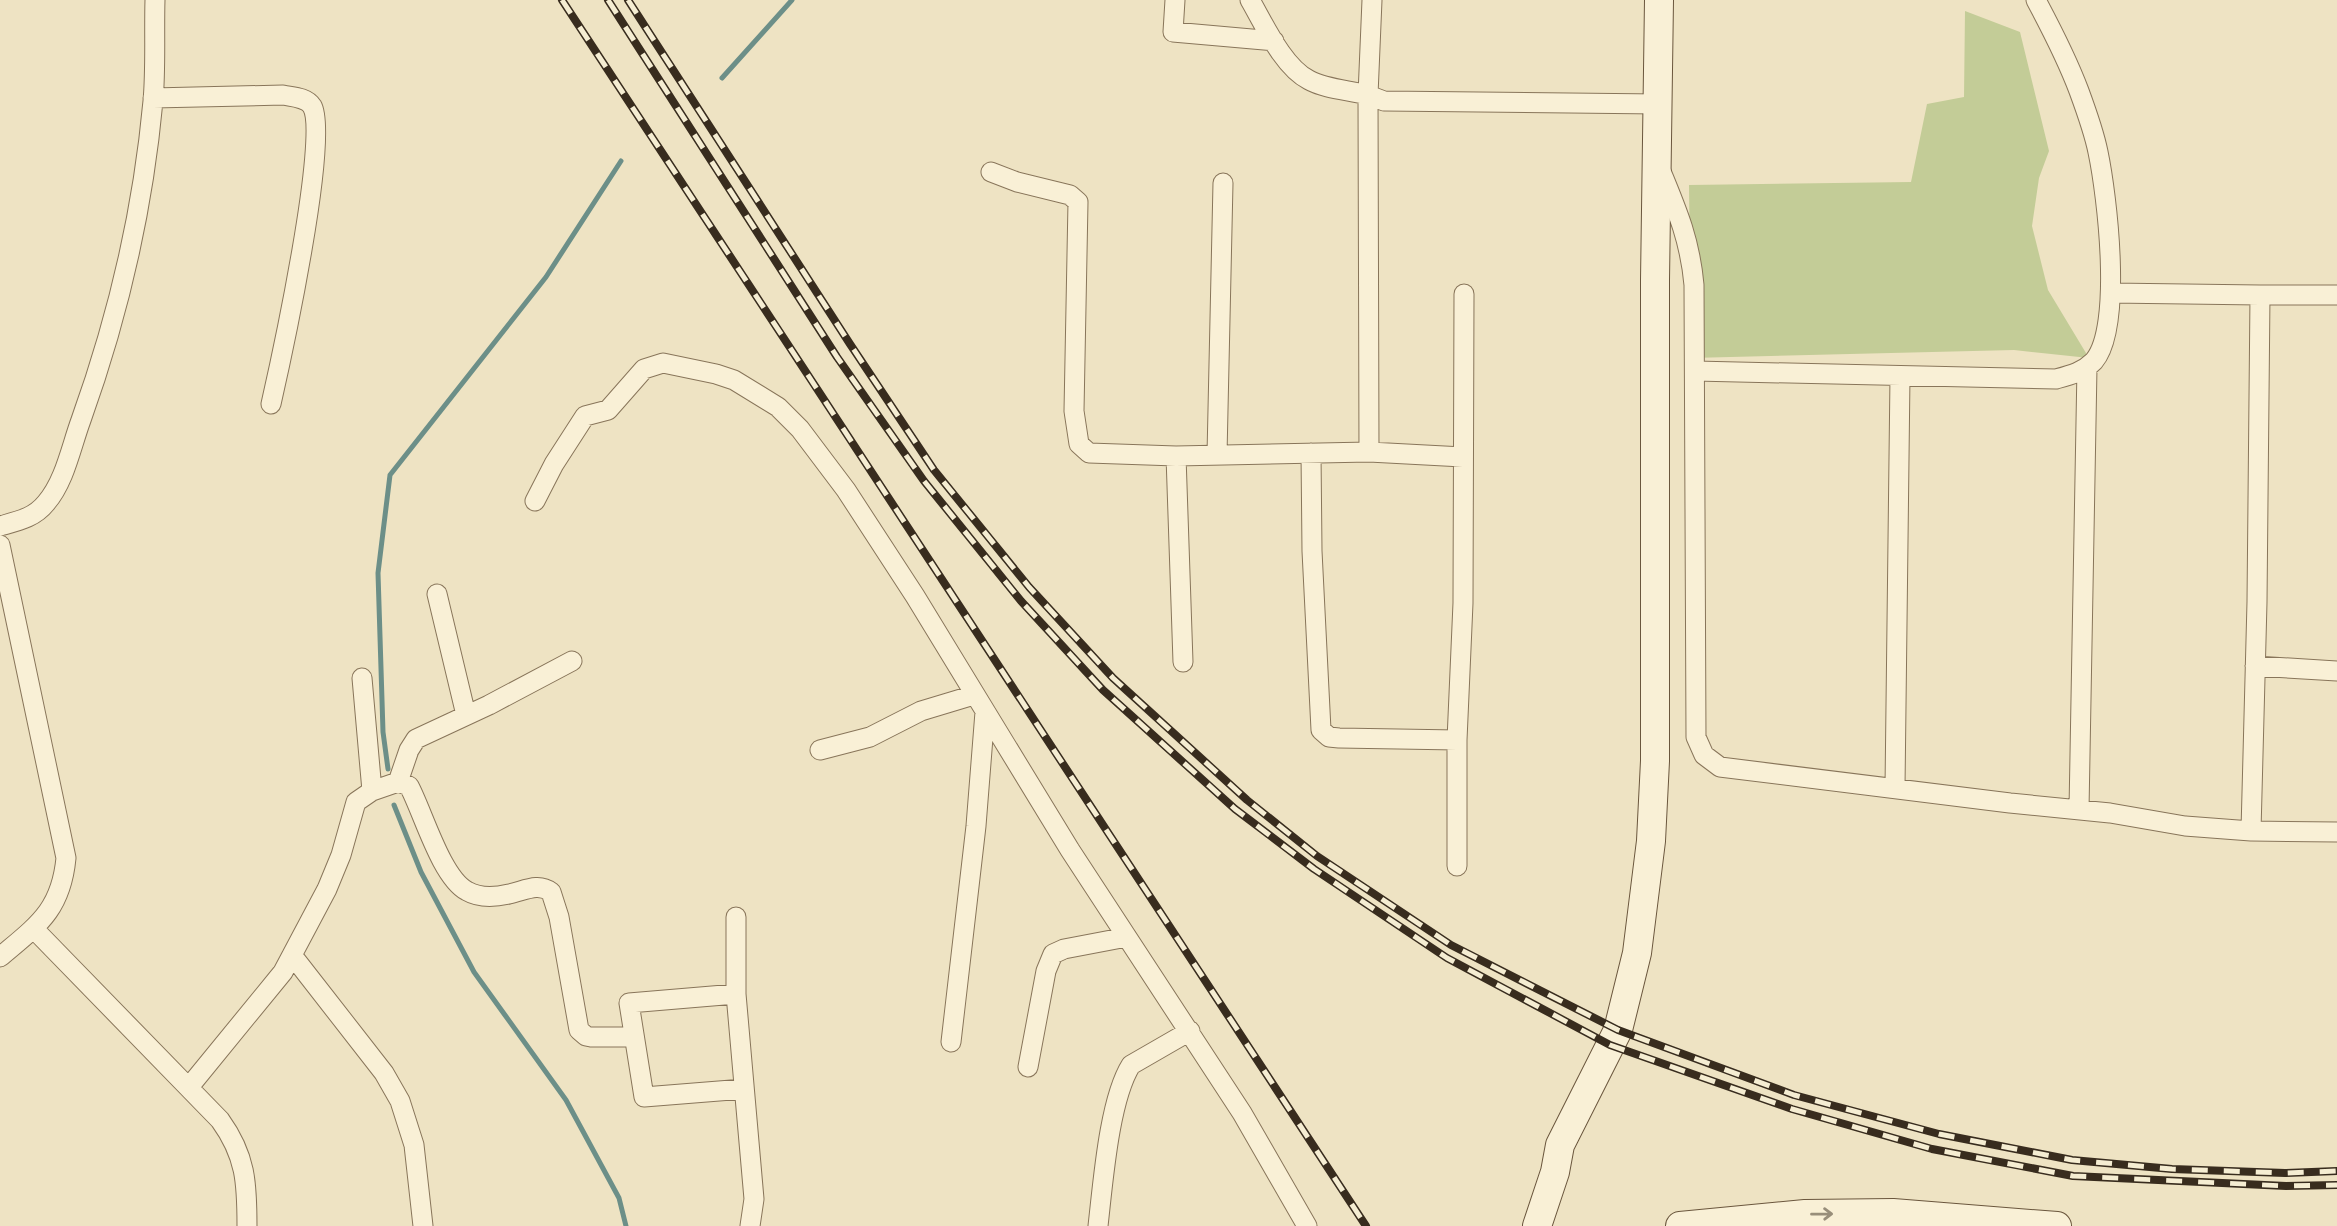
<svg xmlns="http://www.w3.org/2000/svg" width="2337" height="1226" viewBox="0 0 2337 1226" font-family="'IBM Plex Serif',serif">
	<rect width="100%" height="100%" fill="#eee3c3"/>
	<path fill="#c3cc97" d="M 1965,11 L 2020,32 L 2049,151 L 2039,178 L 2032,226 L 2048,290 L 2089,358 L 2014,350 L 1691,358 L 1689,185 L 1911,182 L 1927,104 L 1964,97 Z"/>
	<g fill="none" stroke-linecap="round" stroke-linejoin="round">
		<path stroke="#6c8f88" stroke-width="5" d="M 722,78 L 792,0
			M 388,769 L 383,732 L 378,573 L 390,475 L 546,277 L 621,161
			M 394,805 L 421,872 L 474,972 L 566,1100 L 619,1198 L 626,1226"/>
		<defs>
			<path id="street" d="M 1175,0 L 1173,32 L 1274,41
				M 1250,0 C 1264,24 1283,67 1309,80 C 1325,89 1349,90 1368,95 L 1369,452
				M 1372,0 L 1368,95 L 1384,101 L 1659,104
				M 153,98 L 283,95 C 293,97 306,97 312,106 C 330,136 281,360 271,404
				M 1660,169 C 1677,210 1690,240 1694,285 L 1696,737 L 1704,755 L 1720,767 L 2010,803 L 2110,813 L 2185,826 L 2251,831 L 2337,832
				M 991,172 L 1017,182 L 1070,195 L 1078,202 L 1074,411 L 1079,444 L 1089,453 L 1176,456 L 1369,452 L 1463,457
				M 2111,293 L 2260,295
				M 1695,371 L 2056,379 C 2071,375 2083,372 2094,361 C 2123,327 2107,195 2098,152 C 2094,132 2086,110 2079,91 C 2067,59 2052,30 2036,0
				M 1311,453 L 1312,551 L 1321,730 L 1329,737 L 1339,738 L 1457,740
				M 1217,455 L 1223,183
				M 1176,456 L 1183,662
				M 535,501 L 554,464 L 585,416 L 608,410 L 644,369 L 663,363 L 716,374 L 734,380 L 778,407 L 800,429 L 846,490 L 915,596 L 1070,850 L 1242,1113 L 1307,1226
				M 0,526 C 18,521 34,518 46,503 C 65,481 71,447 81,420 C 118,317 143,210 153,101 C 156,68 154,33 155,0
				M 0,545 L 66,858 C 61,910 38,925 0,957
				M 437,594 L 466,715
				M 2255,666 L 2337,671
				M 362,678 L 372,791
				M 820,750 L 870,737 L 921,711 L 974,695
				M 398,782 L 409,750 L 416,739 L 489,705 L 572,661
				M 1895,788 L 1900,376
				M 2079,810 L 2087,367
				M 2251,831 L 2257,602 L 2260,295 L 2337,295
				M 1457,866 L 1457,740 L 1463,603 L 1464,294
				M 736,917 L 736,994 L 754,1199 L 750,1226
				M 34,929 L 220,1120 C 246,1156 247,1183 247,1226
				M 292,955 L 384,1073 L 400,1101 L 414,1145 L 423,1226
				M 736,994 L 629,1003 L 644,1097 L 744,1089
				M 951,1042 L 976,826 L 985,712
				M 1028,1067 L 1046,971 L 1053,954 L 1064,949 L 1127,937
				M 189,1087 L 283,972 L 327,889 L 341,855 L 356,802 L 372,791 L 398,782 L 409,786 C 423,812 441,877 467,891 C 479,898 496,897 509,894 C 524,891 538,882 551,892 L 559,917 L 579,1030 L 586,1036 L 591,1037 L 634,1037
				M 1098,1226 C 1103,1183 1109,1100 1131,1065 L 1190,1031"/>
			<path id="secondary" d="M 1537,1226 L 1555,1172 L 1560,1145 L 1618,1030 L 1637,953 L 1651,841 L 1655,761 L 1655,280 L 1659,0
				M 1680,1226 L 1805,1214 L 1893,1213 L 2057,1226"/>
		</defs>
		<use href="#street" stroke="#88755a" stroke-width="21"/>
		<use href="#secondary" stroke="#6a563d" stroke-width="30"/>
		<use href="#street" stroke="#f9f0d6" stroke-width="19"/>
		<use href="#secondary" stroke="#f9f0d6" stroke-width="28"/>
		<defs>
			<path id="rail" d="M 562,0 L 1366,1226
				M 608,0 L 837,357 L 924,481 L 1021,601 L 1103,690 L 1235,809 L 1314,869 L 1447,958 L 1610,1045 L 1792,1109 L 1932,1149 L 2073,1176 L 2286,1186 L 2337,1185
				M 628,0 L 850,344 L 934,470 L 1029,587 L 1113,678 L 1247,800 L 1317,856 L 1451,945 L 1618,1030 L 1794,1095 L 1939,1134 L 2072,1160 L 2172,1169 L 2285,1173 L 2337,1171"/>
		</defs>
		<use href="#rail" stroke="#382c1e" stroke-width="8"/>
		<use href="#rail" stroke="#f5edd2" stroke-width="5" stroke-dasharray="16" stroke-linecap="butt"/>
	</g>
	<defs><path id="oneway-shaft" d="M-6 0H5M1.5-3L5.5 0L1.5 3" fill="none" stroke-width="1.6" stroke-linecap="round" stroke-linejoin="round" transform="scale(1.75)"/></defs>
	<use stroke="#988e7a" href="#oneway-shaft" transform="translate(1822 1214) rotate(-1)"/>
</svg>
